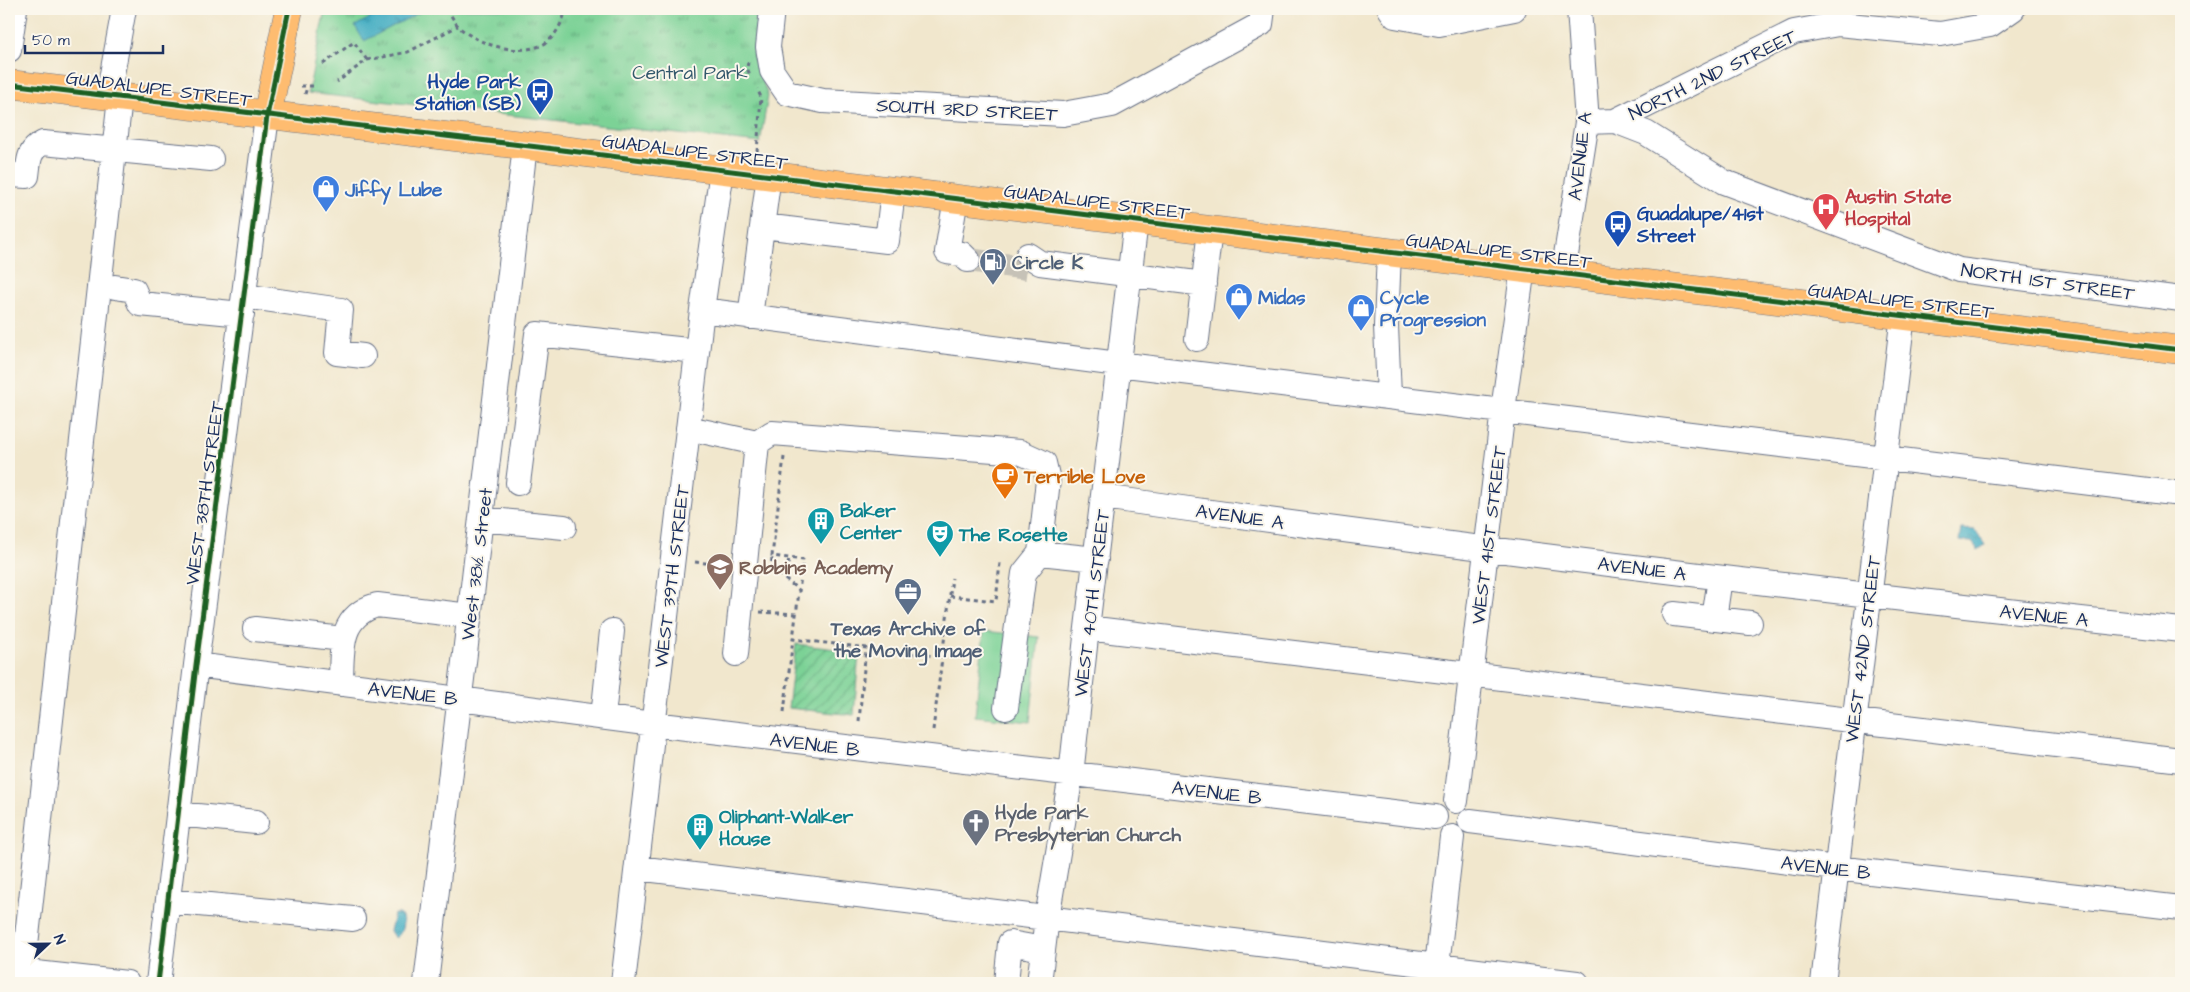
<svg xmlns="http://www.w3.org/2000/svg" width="2190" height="992" viewBox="0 0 2190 992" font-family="'Architects Daughter',sans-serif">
	<defs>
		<pattern id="park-tufts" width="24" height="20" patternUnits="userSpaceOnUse" patternTransform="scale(1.25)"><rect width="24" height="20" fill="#7bd296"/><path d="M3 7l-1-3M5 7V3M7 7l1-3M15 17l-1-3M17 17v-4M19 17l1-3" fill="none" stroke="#64ab7e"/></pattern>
		<pattern id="garden-furrows" width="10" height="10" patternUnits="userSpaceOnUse" patternTransform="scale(1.25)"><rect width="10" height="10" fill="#7bd296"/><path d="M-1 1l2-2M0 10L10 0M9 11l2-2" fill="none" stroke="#64ab7e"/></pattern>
		<pattern id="water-ripples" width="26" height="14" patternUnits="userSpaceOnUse" patternTransform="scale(1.25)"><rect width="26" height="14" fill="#45aec3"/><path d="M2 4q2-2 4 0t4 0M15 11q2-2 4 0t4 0" fill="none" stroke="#398ea2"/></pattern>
	</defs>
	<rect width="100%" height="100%" fill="#fbf7ec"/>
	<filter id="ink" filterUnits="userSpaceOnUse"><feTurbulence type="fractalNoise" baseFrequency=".02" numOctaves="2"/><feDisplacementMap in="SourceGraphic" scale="10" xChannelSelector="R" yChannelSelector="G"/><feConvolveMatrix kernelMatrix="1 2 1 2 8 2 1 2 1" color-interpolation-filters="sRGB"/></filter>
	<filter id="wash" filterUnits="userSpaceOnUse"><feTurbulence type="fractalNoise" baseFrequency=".0096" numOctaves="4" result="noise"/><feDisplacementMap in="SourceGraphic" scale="20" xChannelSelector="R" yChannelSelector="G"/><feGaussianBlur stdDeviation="1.12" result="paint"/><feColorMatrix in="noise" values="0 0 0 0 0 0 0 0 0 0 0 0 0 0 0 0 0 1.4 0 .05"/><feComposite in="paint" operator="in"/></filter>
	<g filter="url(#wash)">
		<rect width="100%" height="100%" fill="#f1e7cd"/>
		<path fill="#7bd296" stroke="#4b807a" d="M 984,631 L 1039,637 L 1030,722 L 975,716 Z"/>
		<path fill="url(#park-tufts)" stroke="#4b807a" d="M 325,9 L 758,9 L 753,56 L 768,96 L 760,143 L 308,93 Z"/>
		<path fill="url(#garden-furrows)" stroke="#4b807a" d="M 796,644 L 859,652 L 854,715 L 788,708 Z"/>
		<path fill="url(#water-ripples)" stroke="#306e90" d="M 387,9 L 426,9 L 364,41 L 355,26 Z
			M 1961,529 L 1975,530 L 1985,545 L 1978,550 L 1972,542 L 1959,541 Z
			M 394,914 L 400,914 C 405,920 403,932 397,937 L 394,937 L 390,931 Z"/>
	</g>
	<g filter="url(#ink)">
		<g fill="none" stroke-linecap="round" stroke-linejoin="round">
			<path stroke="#c6c2b7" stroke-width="24" stroke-dasharray="24 12" stroke-linecap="butt" d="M 968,260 L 1027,268"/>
			<defs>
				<path id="minor" d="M 772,9 L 768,47 L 772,71 L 787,93 L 823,101 L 1063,114 L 1112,105 L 1261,24 L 1263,9
					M 1390,9 L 1395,16 L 1439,24 L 1514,9
					M 9,50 L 15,9
					M 108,96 L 124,9
					M 1615,121 L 1794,32 L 1838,24 L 1940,34 L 1990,25 L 2013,9
					M 1587,122 L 1615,121 L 1646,133 L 1724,182 L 1959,270 L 2181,299
					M 9,175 L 27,176 C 29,161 28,150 43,143 L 211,159
					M 956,198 L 947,252 L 962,254 L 968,260
					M 763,226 L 887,241 L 893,191
					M 1028,255 L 1040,263 L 1204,284
					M 1563,274 L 1587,122 L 1579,9
					M 115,287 L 134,290 L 140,304 L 242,314
					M 244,296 L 341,310 L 337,353 L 363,356
					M 702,310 L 1118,364 L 2181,494
					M 750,317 L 769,175
					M 1197,339 L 1210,230
					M 1389,396 L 1386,326 L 1389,252
					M 688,428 L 757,443 L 772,433 L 1020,452 L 1044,463 L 1048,480 L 1040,553 L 1024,573 L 1006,708
					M 518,483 L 537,334 L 697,351
					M 1103,497 C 1462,548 1821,591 2181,630
					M 481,519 L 564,527
					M 1040,553 L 1096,559
					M 1674,614 L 1750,623
					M 1714,619 L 1720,578
					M 1087,628 L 2181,760
					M 255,629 L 343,639
					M 736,654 L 757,443
					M 196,665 L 653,724 L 1435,817
					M 341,684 C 342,651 338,616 377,605 L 470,616
					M 603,717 L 612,631
					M 1456,801 L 1503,410 L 1523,268
					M 178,814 L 256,822
					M 1470,821 L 1836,868 L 2181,908
					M 637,868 L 1577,983
					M 168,901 L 353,919
					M 9,970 L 127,983
					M 23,972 L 120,98
					M 158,983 L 196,665 L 267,116
					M 426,983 L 525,146
					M 623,983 L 702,310 L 722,170
					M 1006,983 L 1010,943 L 1043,949
					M 1039,983 L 1047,918 L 1071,775 L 1087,628 L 1136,221
					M 1435,983 L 1452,837
					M 1823,983 L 1903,315"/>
				<path id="major" d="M 9,84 L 538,147 L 2181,350
					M 267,116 L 289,9"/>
			</defs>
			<use href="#minor" stroke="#666f85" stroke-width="26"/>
			<use href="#major" stroke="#666f85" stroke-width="29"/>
			<path stroke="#666f85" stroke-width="3" stroke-dasharray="4 4" stroke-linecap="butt" d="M 447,9 C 451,15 455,23 460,28 C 479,45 520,57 544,44 C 556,37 563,21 566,9
				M 367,60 L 408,52 L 458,26
				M 748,62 L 747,68 L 750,75
				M 323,64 L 354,42 L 367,60 L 337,82
				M 301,86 L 313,86
				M 305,94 L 307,87
				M 757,152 L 761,97 L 757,89
				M 784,457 L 772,556 L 803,560 L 793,639
				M 695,562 L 724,565
				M 764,569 L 773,570 L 799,590
				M 771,570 L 772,556
				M 786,580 L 789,558
				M 950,596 L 996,601 L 1000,563
				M 760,612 L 796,614
				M 784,712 L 793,639 L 942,657
				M 859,721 L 866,648
				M 933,730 L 952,578"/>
			<use href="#minor" stroke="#fff" stroke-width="24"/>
			<use href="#major" stroke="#febc70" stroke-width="28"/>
			<defs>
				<path id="cycleway" d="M 9,84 L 538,147 L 2181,350
					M 158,983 L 196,665 L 263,148 L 267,116 L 289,9"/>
			</defs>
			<use href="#cycleway" stroke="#fbf7ec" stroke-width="8"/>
			<use href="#cycleway" stroke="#1b5e20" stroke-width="5"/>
		</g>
	</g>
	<defs>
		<symbol id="bus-pin" viewBox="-11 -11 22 30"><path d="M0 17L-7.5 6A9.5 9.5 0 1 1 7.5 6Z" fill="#1a4fb4" stroke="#fbf7ec"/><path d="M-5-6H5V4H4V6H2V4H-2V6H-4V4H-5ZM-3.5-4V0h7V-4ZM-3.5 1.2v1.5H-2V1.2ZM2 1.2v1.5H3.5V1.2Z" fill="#fff"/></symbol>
		<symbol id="shop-pin" viewBox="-11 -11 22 30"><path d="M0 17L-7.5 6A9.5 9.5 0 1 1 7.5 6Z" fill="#3f7fe0" stroke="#fbf7ec"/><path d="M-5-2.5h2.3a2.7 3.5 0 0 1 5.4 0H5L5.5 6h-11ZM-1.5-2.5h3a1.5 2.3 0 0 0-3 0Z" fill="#fff"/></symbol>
		<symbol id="hospital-pin" viewBox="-11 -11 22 30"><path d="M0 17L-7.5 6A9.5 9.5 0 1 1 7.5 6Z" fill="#e0444e" stroke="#fbf7ec"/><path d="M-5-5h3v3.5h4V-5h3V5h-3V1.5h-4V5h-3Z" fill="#fff"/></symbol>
		<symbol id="fuel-pin" viewBox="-11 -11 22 30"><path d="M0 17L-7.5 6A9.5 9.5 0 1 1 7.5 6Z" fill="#5c6f8a" stroke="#fbf7ec"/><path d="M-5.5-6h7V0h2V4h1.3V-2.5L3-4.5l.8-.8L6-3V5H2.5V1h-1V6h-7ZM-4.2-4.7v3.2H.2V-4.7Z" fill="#fff"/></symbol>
		<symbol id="cafe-pin" viewBox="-11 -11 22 30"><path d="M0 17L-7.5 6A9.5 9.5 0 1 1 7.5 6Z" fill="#e8710a" stroke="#fbf7ec"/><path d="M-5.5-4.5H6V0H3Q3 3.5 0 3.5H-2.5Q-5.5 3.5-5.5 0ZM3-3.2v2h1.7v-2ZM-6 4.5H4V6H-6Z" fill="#fff"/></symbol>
		<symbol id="building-pin" viewBox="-11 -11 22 30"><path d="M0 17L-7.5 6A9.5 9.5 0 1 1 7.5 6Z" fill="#0f9aa8" stroke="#fbf7ec"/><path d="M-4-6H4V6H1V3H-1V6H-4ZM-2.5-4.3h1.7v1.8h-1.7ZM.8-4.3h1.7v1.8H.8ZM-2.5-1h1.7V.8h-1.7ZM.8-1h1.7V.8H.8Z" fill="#fff"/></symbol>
		<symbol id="theatre-pin" viewBox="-11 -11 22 30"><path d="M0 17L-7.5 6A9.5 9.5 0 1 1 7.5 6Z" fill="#0f9aa8" stroke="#fbf7ec"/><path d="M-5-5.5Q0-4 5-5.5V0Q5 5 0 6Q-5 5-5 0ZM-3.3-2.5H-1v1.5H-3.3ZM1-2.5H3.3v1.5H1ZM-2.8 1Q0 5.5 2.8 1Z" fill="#fff"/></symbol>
		<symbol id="school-pin" viewBox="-11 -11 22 30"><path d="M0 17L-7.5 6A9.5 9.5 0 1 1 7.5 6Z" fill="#8d6e63" stroke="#fbf7ec"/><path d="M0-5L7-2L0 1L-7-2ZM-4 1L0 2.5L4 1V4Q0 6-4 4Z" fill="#fff"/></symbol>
		<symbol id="office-pin" viewBox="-11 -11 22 30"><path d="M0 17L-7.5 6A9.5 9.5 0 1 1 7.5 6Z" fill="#5c6f8a" stroke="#fbf7ec"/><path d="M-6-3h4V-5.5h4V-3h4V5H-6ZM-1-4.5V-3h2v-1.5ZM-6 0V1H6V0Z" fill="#fff"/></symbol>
		<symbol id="church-pin" viewBox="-11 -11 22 30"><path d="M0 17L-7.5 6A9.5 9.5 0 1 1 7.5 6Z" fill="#6b7280" stroke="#fbf7ec"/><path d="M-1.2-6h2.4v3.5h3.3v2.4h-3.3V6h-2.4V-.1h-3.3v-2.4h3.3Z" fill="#fff"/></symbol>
	</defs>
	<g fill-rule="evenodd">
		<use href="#bus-pin" x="524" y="76" width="32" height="43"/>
		<use href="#shop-pin" x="310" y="173" width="32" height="43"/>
		<use href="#hospital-pin" x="1810" y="191" width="32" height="43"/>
		<use href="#bus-pin" x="1602" y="208" width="32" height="43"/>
		<use href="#fuel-pin" x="977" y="246" width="32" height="43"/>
		<use href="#shop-pin" x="1223" y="281" width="32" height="43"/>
		<use href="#shop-pin" x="1345" y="292" width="32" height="43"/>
		<use href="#cafe-pin" x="989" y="460" width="32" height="43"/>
		<use href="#building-pin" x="805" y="505" width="32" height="43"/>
		<use href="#theatre-pin" x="924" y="518" width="32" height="43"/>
		<use href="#school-pin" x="704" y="551" width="32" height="43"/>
		<use href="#office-pin" x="892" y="576" width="32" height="43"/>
		<use href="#church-pin" x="960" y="807" width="32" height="43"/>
		<use href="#building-pin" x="684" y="811" width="32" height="43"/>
	</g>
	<g text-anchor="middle" stroke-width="4" stroke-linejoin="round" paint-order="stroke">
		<g font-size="19" fill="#33586c" stroke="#fbf7ec">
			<text x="690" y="79">Central Park</text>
		</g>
		<g font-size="19" fill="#1b2f5e" stroke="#fbf7ec">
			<text transform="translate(1712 74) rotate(-26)" y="7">NORTH 2ND STREET</text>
			<text transform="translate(159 88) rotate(7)" y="7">GUADALUPE STREET</text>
			<text transform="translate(967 109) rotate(3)" y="7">SOUTH 3RD STREET</text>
			<text transform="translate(695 151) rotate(7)" y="7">GUADALUPE STREET</text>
			<text transform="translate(1579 156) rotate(-83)" y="7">AVENUE A</text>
			<text transform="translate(1097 201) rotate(7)" y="7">GUADALUPE STREET</text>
			<text transform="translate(1499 250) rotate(7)" y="7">GUADALUPE STREET</text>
			<text transform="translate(2048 281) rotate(8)" y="7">NORTH 1ST STREET</text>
			<text transform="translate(1901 300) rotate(7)" y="7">GUADALUPE STREET</text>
			<text transform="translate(204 493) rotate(-82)" y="7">WEST 38TH STREET</text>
			<text transform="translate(1240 516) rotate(8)" y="7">AVENUE A</text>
			<text transform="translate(1488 535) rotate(-83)" y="7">WEST 41ST STREET</text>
			<text transform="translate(476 564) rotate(-83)" y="7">West 38½ Street</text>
			<text transform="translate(1642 568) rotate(7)" y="7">AVENUE A</text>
			<text transform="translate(671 576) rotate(-83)" y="7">WEST 39TH STREET</text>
			<text transform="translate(1091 603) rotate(-83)" y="7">WEST 40TH STREET</text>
			<text transform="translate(2044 615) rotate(6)" y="7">AVENUE A</text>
			<text transform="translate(1862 649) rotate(-83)" y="7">WEST 42ND STREET</text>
			<text transform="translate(413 693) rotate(7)" y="7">AVENUE B</text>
			<text transform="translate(815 744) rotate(7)" y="7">AVENUE B</text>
			<text transform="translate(1217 792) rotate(7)" y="7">AVENUE B</text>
			<text transform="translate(1826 867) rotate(7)" y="7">AVENUE B</text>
		</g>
		<g font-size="19" font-weight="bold" fill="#164399" stroke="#fbf7ec" text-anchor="end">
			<text x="521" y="88">Hyde Park<tspan x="521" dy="22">Station (SB)</tspan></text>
			<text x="1637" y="220" text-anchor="start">Guadalupe/41st<tspan x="1637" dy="22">Street</tspan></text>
		</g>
		<g font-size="19" font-weight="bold" fill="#366cbe" stroke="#fbf7ec" text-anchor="start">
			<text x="345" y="196">Jiffy Lube</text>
			<text x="1258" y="304">Midas</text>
			<text x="1380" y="304">Cycle<tspan x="1380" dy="22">Progression</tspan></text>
		</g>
		<g font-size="19" font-weight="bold" fill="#be3a42" stroke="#fbf7ec" text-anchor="start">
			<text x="1845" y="203">Austin State<tspan x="1845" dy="22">Hospital</tspan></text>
		</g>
		<g font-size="19" font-weight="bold" fill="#4e5e75" stroke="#fbf7ec" text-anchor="start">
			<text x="1012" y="269">Circle K</text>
			<text x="908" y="635" text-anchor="middle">Texas Archive of<tspan x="908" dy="22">the Moving Image</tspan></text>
		</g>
		<g font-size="19" font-weight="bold" fill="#c56008" stroke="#fbf7ec" text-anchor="start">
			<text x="1024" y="483">Terrible Love</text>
		</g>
		<g font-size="19" font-weight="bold" fill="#0d838f" stroke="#fbf7ec" text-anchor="start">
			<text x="840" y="517">Baker<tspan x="840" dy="22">Center</tspan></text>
			<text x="959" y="541">The Rosette</text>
			<text x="719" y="823">Oliphant-Walker<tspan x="719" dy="22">House</tspan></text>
		</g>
		<g font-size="19" font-weight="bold" fill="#785e54" stroke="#fbf7ec" text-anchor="start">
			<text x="739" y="574">Robbins Academy</text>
		</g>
		<g font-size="19" font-weight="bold" fill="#5b616d" stroke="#fbf7ec" text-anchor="start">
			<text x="995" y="819">Hyde Park<tspan x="995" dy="22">Presbyterian Church</tspan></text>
		</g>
	</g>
	<rect width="2190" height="992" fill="none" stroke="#fbf7ec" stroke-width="30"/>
	<g transform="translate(48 944) rotate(68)" stroke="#fbf7ec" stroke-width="4" paint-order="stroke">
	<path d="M0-4L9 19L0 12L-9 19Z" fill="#1b2f5e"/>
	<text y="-8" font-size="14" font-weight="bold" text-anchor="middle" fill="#1b2f5e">N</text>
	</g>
	<path d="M25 45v8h138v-8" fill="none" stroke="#1b2f5e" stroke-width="2.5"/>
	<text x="32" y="45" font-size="15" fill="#1b2f5e" stroke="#fbf7ec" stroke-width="4" paint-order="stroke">50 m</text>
</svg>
